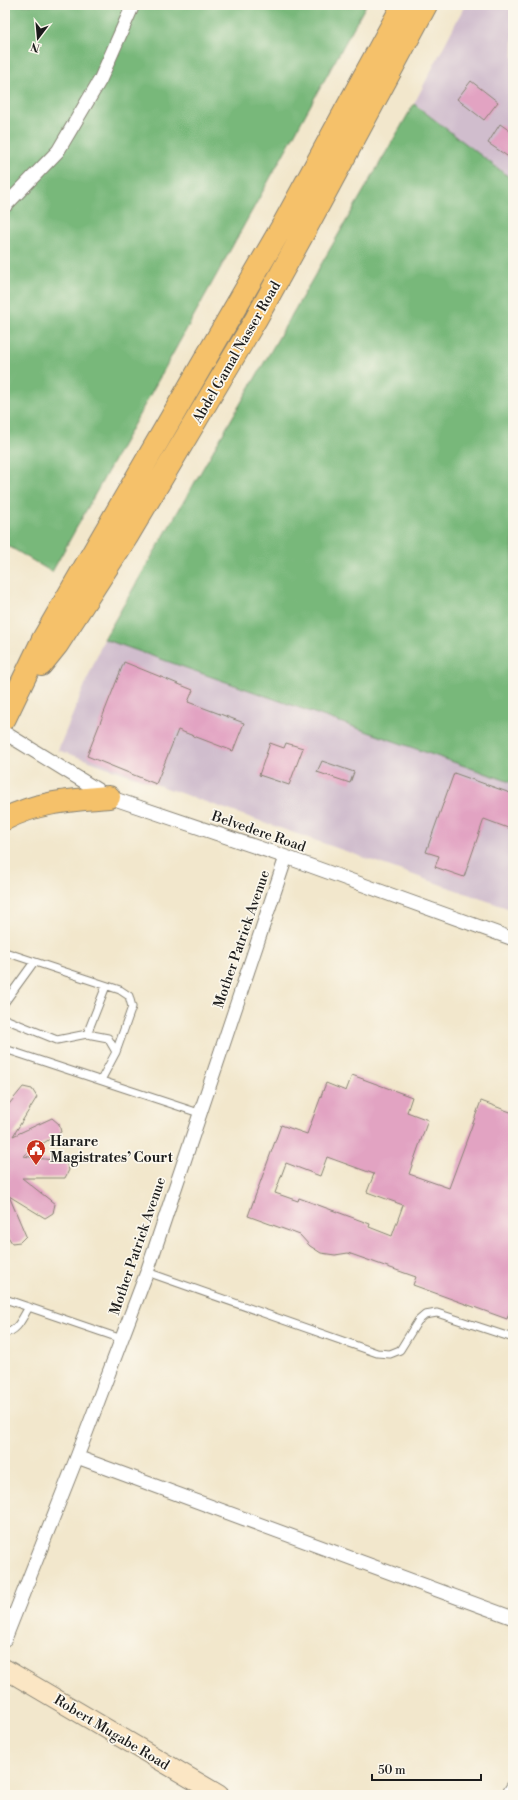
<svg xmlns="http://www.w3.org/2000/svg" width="518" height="1800" viewBox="0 0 518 1800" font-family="'Libre Bodoni',serif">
	<rect width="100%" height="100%" fill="#fbf7ec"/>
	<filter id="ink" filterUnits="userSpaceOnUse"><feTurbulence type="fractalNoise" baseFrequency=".025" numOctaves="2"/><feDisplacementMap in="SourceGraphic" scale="8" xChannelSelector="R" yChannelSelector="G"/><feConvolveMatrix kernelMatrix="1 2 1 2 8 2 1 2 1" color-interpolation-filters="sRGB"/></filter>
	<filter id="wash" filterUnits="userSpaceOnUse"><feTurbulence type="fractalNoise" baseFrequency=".012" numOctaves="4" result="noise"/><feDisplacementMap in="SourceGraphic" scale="16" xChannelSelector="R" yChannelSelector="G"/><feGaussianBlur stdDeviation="0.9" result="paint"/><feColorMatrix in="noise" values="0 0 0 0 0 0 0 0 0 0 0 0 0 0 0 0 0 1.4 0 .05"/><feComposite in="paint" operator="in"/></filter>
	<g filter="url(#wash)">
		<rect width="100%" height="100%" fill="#f2e7cc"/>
		<path fill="#d0bdcd" d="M 465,5 L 513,5 L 513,180 L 414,104 Z
			M 104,639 L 513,783 L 513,910 L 58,750 Z"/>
		<path fill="#78b87a" stroke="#4a6a4b" d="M 5,5 L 366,5 L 52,572 L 5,544 Z
			M 414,104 L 513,180 L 513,783 L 104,639 Z"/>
		<g id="blocks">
			<path fill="#e2a3c2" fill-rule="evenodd" d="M 471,81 L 498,102 L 484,120 L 457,99 Z
				M 500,124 L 513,133 L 513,160 L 488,143 Z
				M 124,662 L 193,690 L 188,702 L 244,723 L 233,751 L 178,730 L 156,784 L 87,756 Z
				M 270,743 L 284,748 L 286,743 L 303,748 L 289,785 L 259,775 Z
				M 322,761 L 354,772 L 350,783 L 317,772 Z
				M 454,773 L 513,794 L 513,815 L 508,828 L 484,819 L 464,877 L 435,867 L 439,856 L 426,852 Z
				M 352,1075 L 412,1097 L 407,1112 L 428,1120 L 409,1174 L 449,1188 L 481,1101 L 513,1113 L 513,1302 L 507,1319 L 413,1285 L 416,1277 L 348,1253 L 335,1255 L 321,1253 L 310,1246 L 300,1235 L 248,1216 L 281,1125 L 307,1134 L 326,1083 L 346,1091 ZM 327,1157 L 374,1174 L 367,1192 L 403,1205 L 392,1236 L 369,1227 L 370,1224 L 299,1198 L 298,1201 L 275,1193 L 286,1163 L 320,1176 Z
				M 23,1087 L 32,1089 L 37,1097 L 13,1136 L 52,1118 L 59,1124 L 61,1132 L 23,1156 L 66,1162 L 69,1170 L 65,1178 L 22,1178 L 55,1204 L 53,1213 L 45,1218 L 9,1196 L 26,1236 L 20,1242 L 12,1243 L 5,1232 L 5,1109 Z"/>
		</g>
	</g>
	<g filter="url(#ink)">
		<use href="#blocks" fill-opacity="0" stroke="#878274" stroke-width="1"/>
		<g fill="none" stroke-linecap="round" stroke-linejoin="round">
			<defs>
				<path id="lane" d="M 5,952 L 120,990 L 129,996 L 132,1007 L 116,1052
					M 5,1002 L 34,962
					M 5,1019 L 57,1040 L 87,1034 L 108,1038 L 116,1052 L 101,1080
					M 87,1034 L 106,986
					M 5,1049 L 199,1113
					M 147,1272 L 377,1353 L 390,1354 L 400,1350 L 418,1321 L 425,1315 L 437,1313 L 513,1338
					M 5,1299 L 122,1339
					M 5,1333 C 18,1331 22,1318 29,1307"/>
				<path id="street" d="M 5,206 L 58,151 L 100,80 L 133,5
					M 5,733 L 109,797 L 286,857 L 513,939
					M 77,1457 L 513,1618
					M 5,1639 L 77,1457 L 147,1272 L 286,857
					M 508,1795 L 513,1787"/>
				<path id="secondary" d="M 5,1669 L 219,1795"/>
				<path id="highway" d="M 41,665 L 57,645 L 128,535 L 256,319 L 304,232 L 426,5
					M 5,718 L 43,639 L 283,225 L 403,5
					M 5,819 C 37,802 73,800 109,797"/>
			</defs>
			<use href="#lane" stroke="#878274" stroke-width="9"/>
			<use href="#street" stroke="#878274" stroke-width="15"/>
			<use href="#secondary" stroke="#878274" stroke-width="21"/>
			<use href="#highway" stroke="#878274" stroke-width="24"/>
			<use href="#lane" stroke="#fff" stroke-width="7"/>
			<use href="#street" stroke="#fff" stroke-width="13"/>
			<use href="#secondary" stroke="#fbe6c4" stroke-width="19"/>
			<use href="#highway" stroke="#f5c16b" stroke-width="22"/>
		</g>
	</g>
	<defs>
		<symbol id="civic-pin" viewBox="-11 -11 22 30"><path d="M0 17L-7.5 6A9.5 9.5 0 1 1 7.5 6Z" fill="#c8321e" stroke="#fbf7ec"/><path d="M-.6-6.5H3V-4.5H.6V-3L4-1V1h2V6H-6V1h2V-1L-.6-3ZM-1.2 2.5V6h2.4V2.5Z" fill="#fff"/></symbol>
	</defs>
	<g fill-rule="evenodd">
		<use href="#civic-pin" x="25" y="1138" width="22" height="30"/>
	</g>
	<g text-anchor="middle" stroke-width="3.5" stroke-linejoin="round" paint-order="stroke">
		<g font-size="14" fill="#1c1c1c" stroke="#fbf7ec">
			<text transform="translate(236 352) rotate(-60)" y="5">Abdel Gamal Nasser Road</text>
			<text transform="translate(259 831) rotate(19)" y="5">Belvedere Road</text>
			<text transform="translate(241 939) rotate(-71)" y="5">Mother Patrick Avenue</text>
			<text transform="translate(137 1246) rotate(-71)" y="5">Mother Patrick Avenue</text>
			<text transform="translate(112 1732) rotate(31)" y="5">Robert Mugabe Road</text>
		</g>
		<g font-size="14" font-weight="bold" fill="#1c1c1c" stroke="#fbf7ec" text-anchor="start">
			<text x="50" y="1146">Harare<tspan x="50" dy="16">Magistrates’ Court</tspan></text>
		</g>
	</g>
	<rect width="518" height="1800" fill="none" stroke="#fbf7ec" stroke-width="20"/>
	<g transform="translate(38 38) rotate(196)" stroke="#fbf7ec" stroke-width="3" paint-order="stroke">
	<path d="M0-3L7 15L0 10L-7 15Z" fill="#1c1c1c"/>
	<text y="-6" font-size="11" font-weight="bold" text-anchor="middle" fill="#1c1c1c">N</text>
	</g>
	<path d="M372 1774v6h109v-6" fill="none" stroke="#1c1c1c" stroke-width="2"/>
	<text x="378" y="1774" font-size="12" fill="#1c1c1c" stroke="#fbf7ec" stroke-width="3" paint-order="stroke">50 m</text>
</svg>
